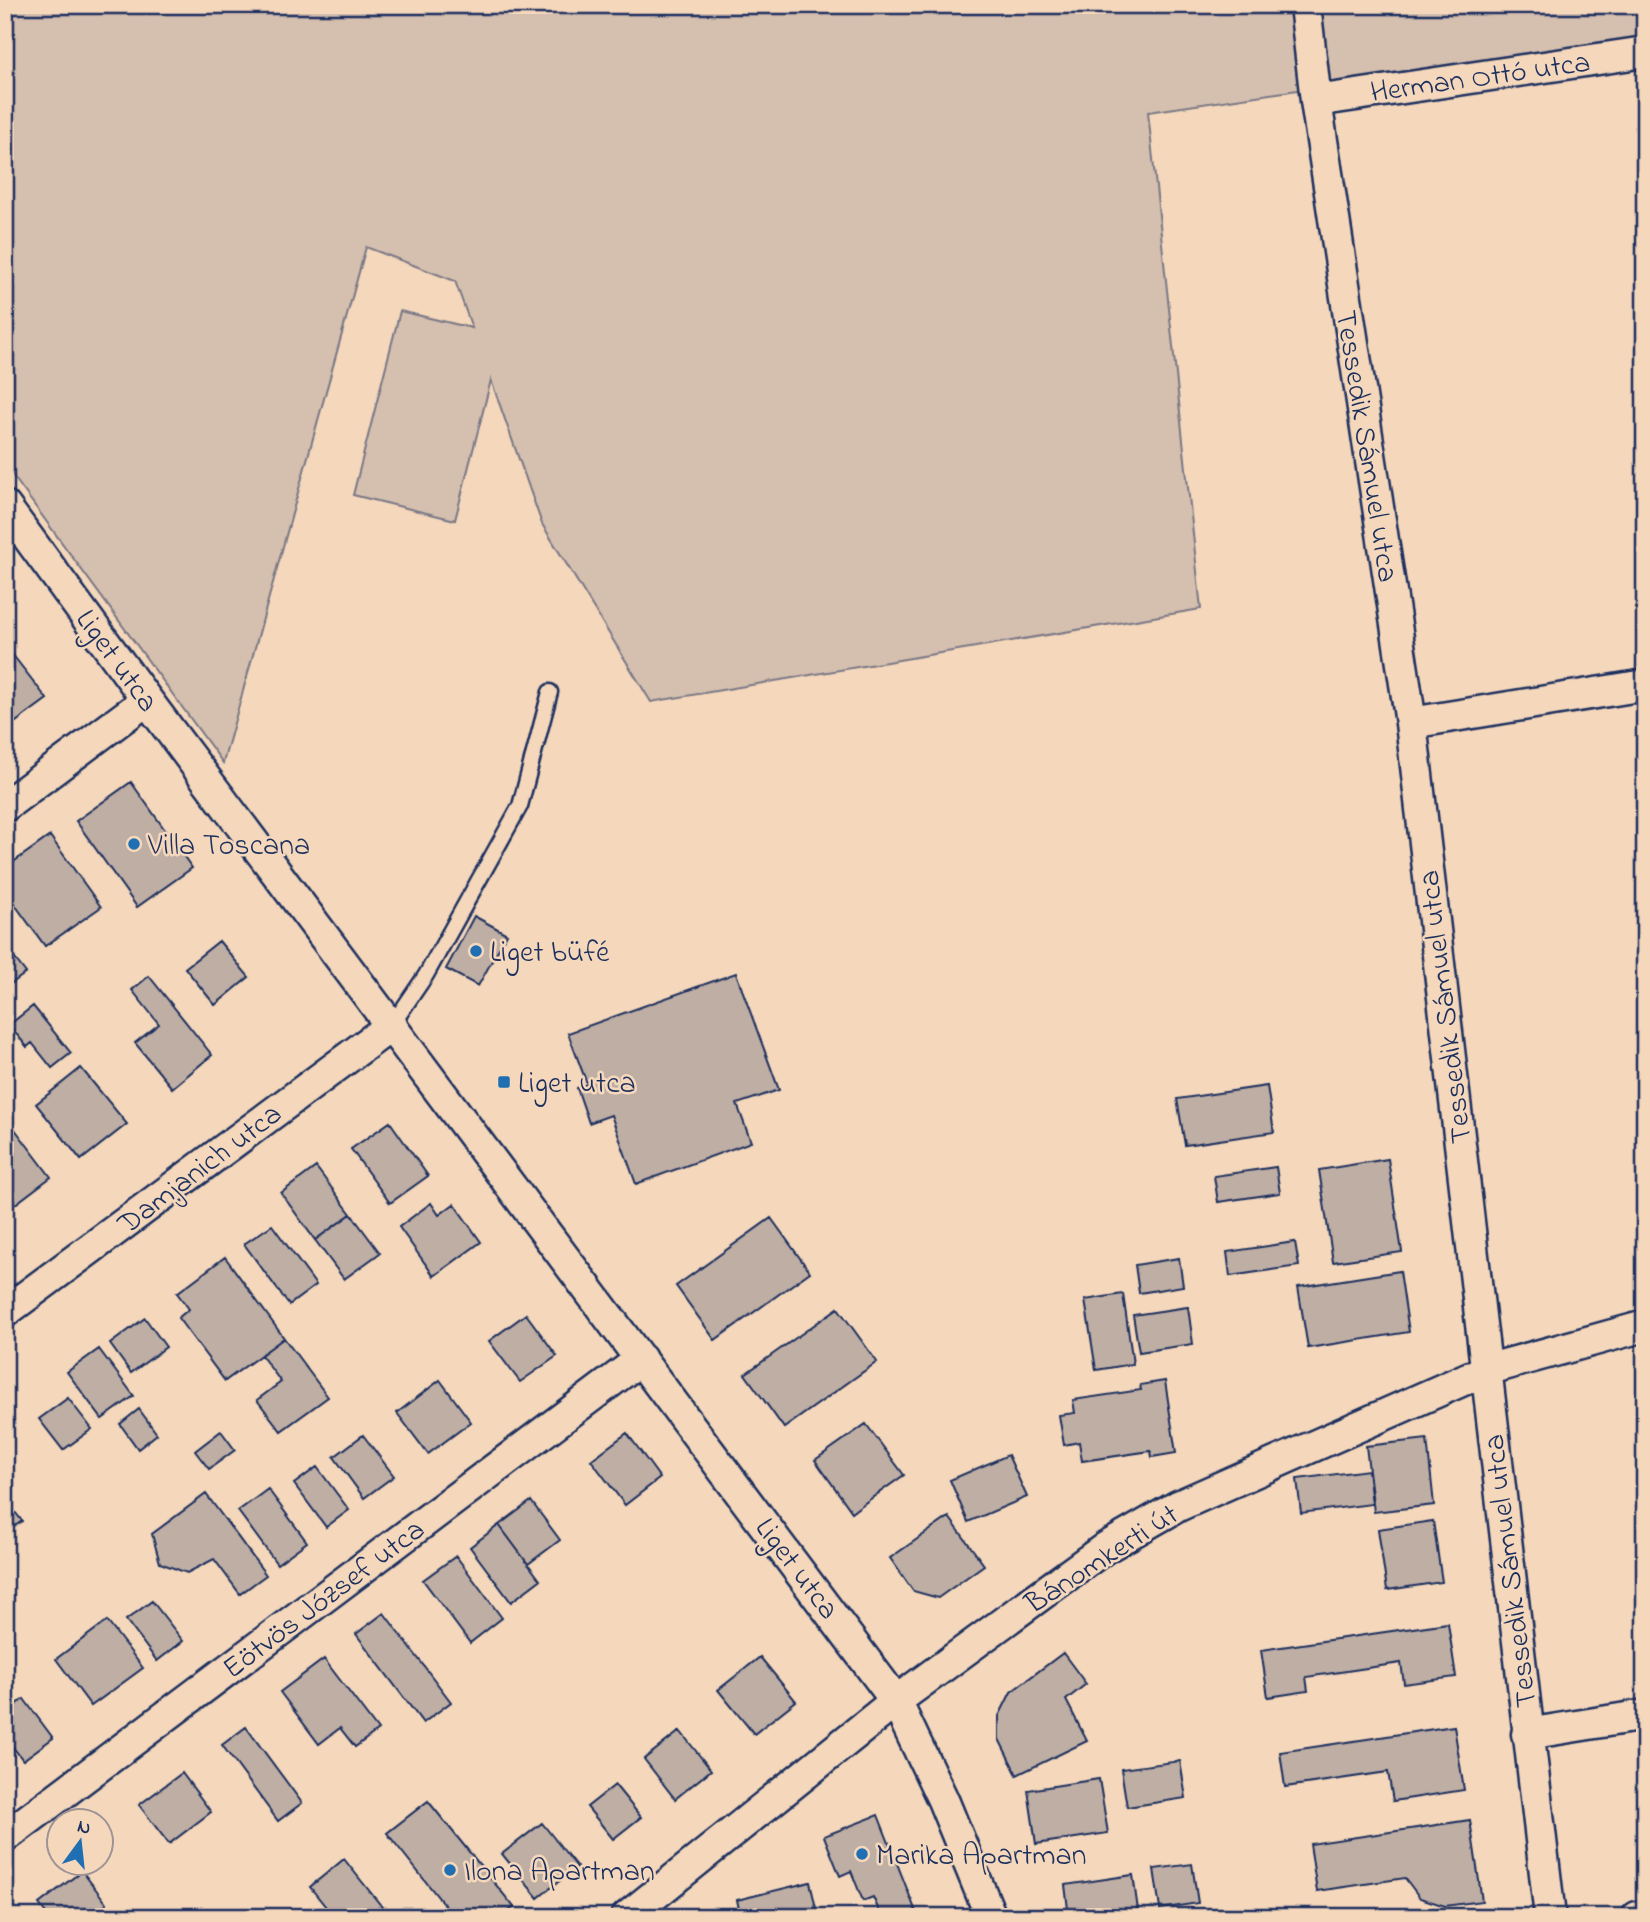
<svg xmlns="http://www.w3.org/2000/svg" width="1650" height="1922" viewBox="0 0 1650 1922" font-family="'Indie Flower',sans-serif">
	<rect width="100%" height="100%" fill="#f5d8bb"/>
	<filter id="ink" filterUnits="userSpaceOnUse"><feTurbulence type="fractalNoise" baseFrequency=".0143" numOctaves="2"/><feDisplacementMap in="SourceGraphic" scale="14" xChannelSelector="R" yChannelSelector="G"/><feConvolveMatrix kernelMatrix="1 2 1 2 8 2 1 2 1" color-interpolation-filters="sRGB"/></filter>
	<g filter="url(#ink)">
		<path fill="#d5bfae" stroke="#787786" stroke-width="2" d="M 5,5 L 1645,5 L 1645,39 L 1148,112 L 1201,609 L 651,702 L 542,524 L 491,380 L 455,520 L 353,495 L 400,311 L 472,328 L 455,281 L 366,247 L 223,763 L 5,465 Z"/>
		<path fill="#bfaea4" stroke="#1b2f5e" stroke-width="2" d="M 5,645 L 47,699 L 5,730 Z
			M 131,782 L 192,868 L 137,907 L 76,821 Z
			M 50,836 L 101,907 L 45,946 L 5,891 L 5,868 Z
			M 474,916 L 507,934 L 478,986 L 446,969 Z
			M 219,941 L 249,977 L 215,1005 L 185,968 Z
			M 5,946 L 26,973 L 5,988 Z
			M 736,973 L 779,1090 L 737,1104 L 751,1142 L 636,1184 L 611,1115 L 589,1123 L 577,1088 L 587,1084 L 568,1033 Z
			M 149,976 L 212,1055 L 172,1088 L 135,1043 L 159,1024 L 132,990 Z
			M 33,1006 L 71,1053 L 52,1068 L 32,1043 L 27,1047 L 9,1025 Z
			M 81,1068 L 127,1124 L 81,1160 L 36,1104 Z
			M 1267,1086 L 1274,1132 L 1185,1145 L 1177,1099 Z
			M 5,1116 L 51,1177 L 14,1205 L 5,1194 Z
			M 390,1122 L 428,1176 L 390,1203 L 351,1149 Z
			M 1388,1159 L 1402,1252 L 1333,1262 L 1319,1170 Z
			M 316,1167 L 351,1214 L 315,1240 L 281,1193 Z
			M 1276,1167 L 1280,1193 L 1218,1202 L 1214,1176 Z
			M 431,1203 L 439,1215 L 454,1204 L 481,1242 L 434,1276 L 399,1227 Z
			M 351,1214 L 380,1253 L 344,1279 L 315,1240 Z
			M 771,1218 L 810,1272 L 715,1340 L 676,1286 Z
			M 272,1225 L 316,1285 L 289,1305 L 244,1244 Z
			M 1295,1242 L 1299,1266 L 1230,1276 L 1227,1252 Z
			M 225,1257 L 284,1338 L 225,1381 L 178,1318 L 189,1309 L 177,1293 Z
			M 1179,1258 L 1183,1286 L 1139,1293 L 1135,1265 Z
			M 1400,1271 L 1409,1332 L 1308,1348 L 1298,1287 Z
			M 1123,1294 L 1133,1364 L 1096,1370 L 1085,1300 Z
			M 1188,1307 L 1193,1344 L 1139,1352 L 1133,1315 Z
			M 838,1308 L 877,1362 L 784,1428 L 745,1374 Z
			M 526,1314 L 557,1356 L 520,1382 L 489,1341 Z
			M 145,1318 L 166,1347 L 131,1373 L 110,1344 Z
			M 284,1338 L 328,1397 L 281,1431 L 257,1400 L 281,1382 L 261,1355 Z
			M 99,1349 L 134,1396 L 102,1419 L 67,1372 Z
			M 440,1380 L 471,1422 L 428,1454 L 397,1413 Z
			M 1165,1381 L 1176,1453 L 1152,1457 L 1151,1451 L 1082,1461 L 1079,1442 L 1064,1445 L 1059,1415 L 1075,1413 L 1073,1400 L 1141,1390 L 1140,1385 Z
			M 68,1398 L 92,1429 L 63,1450 L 39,1419 Z
			M 139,1409 L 157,1434 L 138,1449 L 120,1424 Z
			M 866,1424 L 904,1475 L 852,1512 L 815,1460 Z
			M 221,1431 L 235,1450 L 209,1469 L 195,1451 Z
			M 627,1433 L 660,1478 L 625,1505 L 591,1460 Z
			M 363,1435 L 394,1476 L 364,1498 L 334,1457 Z
			M 1427,1439 L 1434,1505 L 1374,1512 L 1366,1446 Z
			M 1008,1455 L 1027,1497 L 968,1522 L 950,1480 Z
			M 317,1467 L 349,1510 L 326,1527 L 294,1484 Z
			M 1368,1470 L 1372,1504 L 1301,1513 L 1297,1479 Z
			M 268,1489 L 307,1542 L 277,1564 L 238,1511 Z
			M 206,1494 L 266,1575 L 240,1594 L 214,1559 L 187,1573 L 160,1563 L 152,1534 Z
			M 5,1499 L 22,1521 L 5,1533 Z
			M 531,1501 L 560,1540 L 528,1564 L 499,1525 Z
			M 949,1517 L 984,1565 L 938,1598 L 913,1591 L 890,1558 Z
			M 1433,1521 L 1442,1582 L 1387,1590 L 1378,1529 Z
			M 499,1525 L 540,1580 L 511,1602 L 470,1547 Z
			M 456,1556 L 502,1618 L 470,1643 L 423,1580 Z
			M 152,1601 L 183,1641 L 157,1661 L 126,1620 Z
			M 384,1613 L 451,1702 L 423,1723 L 356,1634 Z
			M 107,1621 L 143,1668 L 91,1706 L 56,1659 Z
			M 1448,1623 L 1456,1677 L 1404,1684 L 1401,1663 L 1306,1677 L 1308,1691 L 1268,1697 L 1261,1650 Z
			M 1063,1653 L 1086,1684 L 1066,1700 L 1087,1741 L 1017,1775 L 999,1739 L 999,1716 L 1011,1692 Z
			M 760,1657 L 796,1701 L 754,1734 L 718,1690 Z
			M 324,1659 L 378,1730 L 355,1747 L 340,1728 L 319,1744 L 280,1692 Z
			M 24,1699 L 53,1738 L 23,1760 L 5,1737 L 5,1713 Z
			M 1454,1726 L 1464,1790 L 1393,1801 L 1388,1772 L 1285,1787 L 1280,1752 Z
			M 246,1727 L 302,1803 L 278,1821 L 222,1745 Z
			M 680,1731 L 711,1770 L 675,1799 L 644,1759 Z
			M 1180,1761 L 1186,1798 L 1127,1807 L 1121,1769 Z
			M 182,1773 L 211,1812 L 169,1844 L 139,1805 Z
			M 1099,1779 L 1108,1833 L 1036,1844 L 1028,1790 Z
			M 615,1785 L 641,1817 L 613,1839 L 587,1807 Z
			M 428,1801 L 514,1907 L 502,1917 L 454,1917 L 387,1833 Z
			M 878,1815 L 918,1917 L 869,1917 L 880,1913 L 873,1897 L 863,1901 L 851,1871 L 840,1876 L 824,1836 Z
			M 1470,1820 L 1482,1901 L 1445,1906 L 1420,1898 L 1405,1878 L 1317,1891 L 1310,1844 Z
			M 542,1823 L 577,1867 L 538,1898 L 502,1854 Z
			M 344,1859 L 390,1917 L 334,1917 L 310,1887 Z
			M 1192,1864 L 1198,1903 L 1160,1909 L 1154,1869 Z
			M 82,1871 L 107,1904 L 90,1917 L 49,1917 L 39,1904 Z
			M 1133,1875 L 1139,1917 L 1069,1917 L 1065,1885 Z
			M 810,1882 L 818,1917 L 741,1917 L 737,1900 Z"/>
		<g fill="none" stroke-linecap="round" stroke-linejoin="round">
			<defs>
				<path id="lane" d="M 392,1025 L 426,975 L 520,806 L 550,692"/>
				<path id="street" d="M 1305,5 L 1316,101 L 1411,723 L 1550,1917
					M 1316,101 L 1645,52
					M 5,506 L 147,700 L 896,1701 L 943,1800 L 991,1917
					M 1411,723 L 1645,685
					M 5,806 L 147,700
					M 5,1312 L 392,1025
					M 1527,1734 L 1645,1715
					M 5,1837 L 641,1359
					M 627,1917 L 896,1701 L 1105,1548 L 1178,1506 L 1486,1370 L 1645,1326
					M 1637,1917 L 1645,1915"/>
			</defs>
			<use href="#lane" stroke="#1b2f5e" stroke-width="19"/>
			<use href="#street" stroke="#1b2f5e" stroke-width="35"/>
			<use href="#lane" stroke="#f5d8bb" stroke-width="14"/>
			<use href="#street" stroke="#f5d8bb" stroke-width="30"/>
		</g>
	</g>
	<g fill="#1f6fb2" stroke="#f5d8bb" stroke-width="2.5">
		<circle cx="134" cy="844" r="7"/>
		<circle cx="476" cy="951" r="7"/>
		<rect x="497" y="1075" width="14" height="14" rx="3.5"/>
		<circle cx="862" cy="1854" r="7"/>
		<circle cx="450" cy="1870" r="7"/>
	</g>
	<g text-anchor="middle" stroke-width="5" stroke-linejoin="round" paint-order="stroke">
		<g font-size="30" fill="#1b2f5e" stroke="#f5d8bb">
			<text transform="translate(1480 76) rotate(-8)" y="10">Herman Ottó utca</text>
			<text transform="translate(1368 446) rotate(81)" y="10">Tessedik Sámuel utca</text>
			<text transform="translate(118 660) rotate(54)" y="10">Liget utca</text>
			<text transform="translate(1444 1007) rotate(-97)" y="10">Tessedik Sámuel utca</text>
			<text transform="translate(199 1168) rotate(-37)" y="10">Damjanich utca</text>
			<text transform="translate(1101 1558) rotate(-33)" y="10">Bánomkerti út</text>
			<text transform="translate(798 1568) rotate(53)" y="10">Liget utca</text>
			<text transform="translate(1509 1571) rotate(-97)" y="10">Tessedik Sámuel utca</text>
			<text transform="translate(323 1598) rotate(-37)" y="10">Eötvös József utca</text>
		</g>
		<g font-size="30" fill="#1b2f5e" stroke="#f5d8bb" text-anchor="start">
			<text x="148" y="854">Villa Toscana</text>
			<text x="490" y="961">Liget büfé</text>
			<text x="518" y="1092">Liget utca</text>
			<text x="876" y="1864">Marika Apartman</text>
			<text x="464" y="1880">Ilona Apartman</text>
		</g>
	</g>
	<rect width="1650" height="1922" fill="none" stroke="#f5d8bb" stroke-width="28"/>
	<rect x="14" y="14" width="1622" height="1894" fill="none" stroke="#1b2f5e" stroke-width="2.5" filter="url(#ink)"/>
	<g transform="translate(80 1842) rotate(15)"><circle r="33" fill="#f5d8bb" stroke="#9e9496" stroke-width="2"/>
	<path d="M0-5L12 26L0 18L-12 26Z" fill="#1f6fb2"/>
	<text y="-10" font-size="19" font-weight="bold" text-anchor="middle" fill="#1b2f5e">N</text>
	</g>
</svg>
